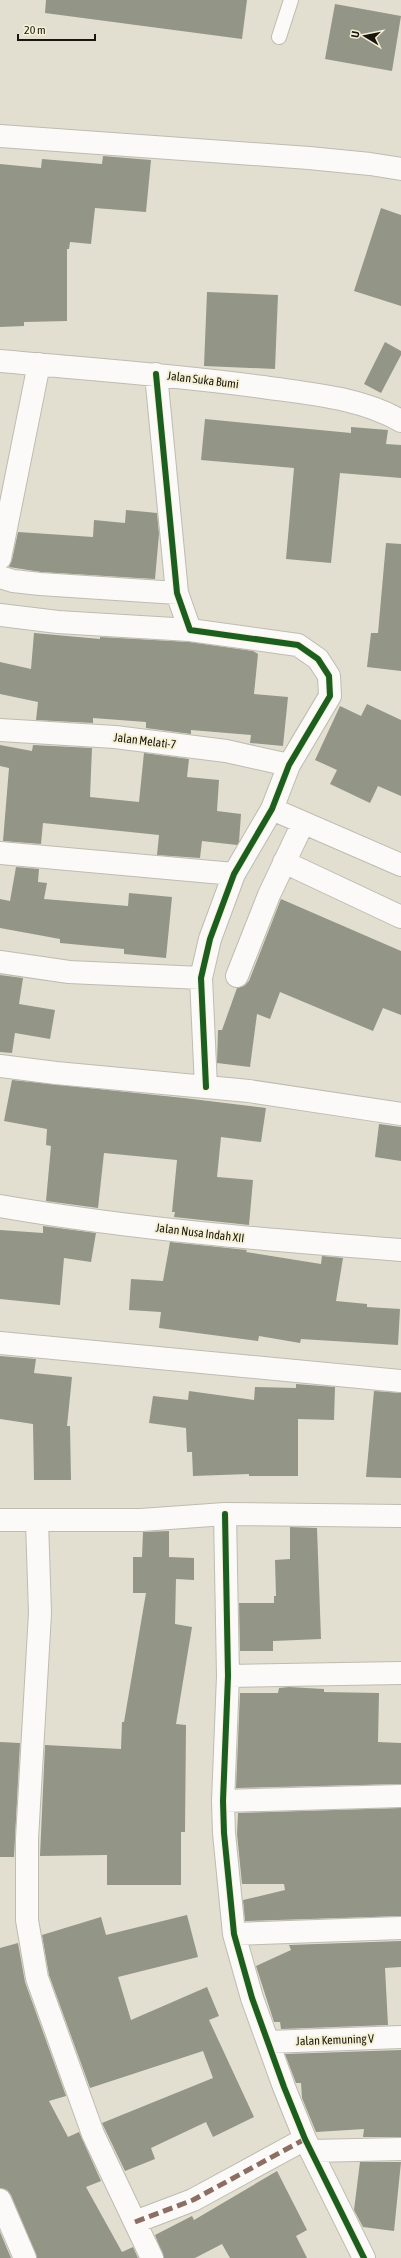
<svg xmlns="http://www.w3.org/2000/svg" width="401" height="2258" viewBox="0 0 401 2258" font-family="'Asap Condensed',sans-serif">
	<rect width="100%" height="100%" fill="#e2dfd0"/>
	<path fill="#939586" d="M 46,0 L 247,0 L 242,39 L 45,13 Z
		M 335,4 L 401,16 L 392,71 L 325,59 Z
		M 103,156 L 151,160 L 146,212 L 95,208 L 91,244 L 70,242 L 69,249 L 67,249 L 67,321 L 24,322 L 24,326 L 0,327 L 0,164 L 41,168 L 42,159 L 102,164 Z
		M 381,208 L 401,215 L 401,306 L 354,291 Z
		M 207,292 L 278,295 L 275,369 L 204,366 Z
		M 385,342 L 401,351 L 401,355 L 381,393 L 364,384 Z
		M 205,419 L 351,433 L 351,427 L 388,430 L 386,444 L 401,445 L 401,478 L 340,473 L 331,563 L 286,559 L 294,468 L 201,460 Z
		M 126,510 L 157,513 L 159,534 L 155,579 L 41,572 L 9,567 L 12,560 L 18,532 L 93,537 L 94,520 L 125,523 Z
		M 386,543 L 401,544 L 401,671 L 367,667 L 371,633 L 378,633 Z
		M 34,633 L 100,639 L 100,637 L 189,642 L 253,651 L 258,654 L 254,694 L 288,697 L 283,746 L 250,743 L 251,735 L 191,730 L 191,734 L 146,728 L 146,722 L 93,718 L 93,723 L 36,720 L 38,702 L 0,694 L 0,662 L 31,669 Z
		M 367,704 L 401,720 L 401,796 L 378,786 L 370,803 L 330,784 L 337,770 L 315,760 L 340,706 L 361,716 Z
		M 0,745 L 32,751 L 33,745 L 92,748 L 90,797 L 139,802 L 144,753 L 189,759 L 187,777 L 219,780 L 217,811 L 241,814 L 239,842 L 237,845 L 202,841 L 200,858 L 157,855 L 159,835 L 43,823 L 41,844 L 3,841 L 9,768 L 0,766 Z
		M 16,867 L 39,869 L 38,882 L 47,883 L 44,899 L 128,906 L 129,893 L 172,897 L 166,958 L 124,954 L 124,949 L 60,943 L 60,939 L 0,928 L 0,899 L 10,901 Z
		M 281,899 L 401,951 L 401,1015 L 383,1008 L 373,1031 L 280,992 L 270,1019 L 257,1014 L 250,1067 L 217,1063 L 218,1030 L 222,1030 L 237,988 L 244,986 L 249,981 Z
		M 0,975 L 23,978 L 19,1004 L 55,1010 L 50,1039 L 15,1033 L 12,1053 L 0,1052 Z
		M 12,1080 L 184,1098 L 266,1108 L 261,1142 L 221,1137 L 217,1177 L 253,1180 L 249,1225 L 174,1217 L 175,1212 L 172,1212 L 177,1160 L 104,1153 L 98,1208 L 46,1201 L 51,1146 L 46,1145 L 47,1129 L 4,1121 Z
		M 379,1124 L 401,1127 L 401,1161 L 375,1157 Z
		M 43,1226 L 96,1233 L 91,1262 L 64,1258 L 60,1305 L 0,1299 L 0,1230 L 43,1233 Z
		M 170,1242 L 247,1250 L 246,1252 L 321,1264 L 322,1256 L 343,1258 L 336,1301 L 367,1304 L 367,1307 L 400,1309 L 398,1345 L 301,1339 L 300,1343 L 259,1336 L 258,1341 L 159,1328 L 161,1312 L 129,1310 L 131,1279 L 163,1281 Z
		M 0,1356 L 36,1359 L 34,1373 L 72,1377 L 67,1426 L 70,1426 L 71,1480 L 34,1480 L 33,1424 L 0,1419 Z
		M 296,1384 L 335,1387 L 334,1420 L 298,1419 L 298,1476 L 249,1476 L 249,1474 L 193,1476 L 192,1452 L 187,1452 L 186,1428 L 149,1423 L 153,1396 L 188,1400 L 189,1391 L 254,1400 L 255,1387 L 296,1388 Z
		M 374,1391 L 401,1393 L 401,1478 L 366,1477 Z
		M 290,1527 L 317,1528 L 321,1639 L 273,1641 L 273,1651 L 240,1651 L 239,1603 L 274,1603 L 274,1596 L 276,1596 L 275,1560 L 290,1559 Z
		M 169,1531 L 169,1557 L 194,1558 L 194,1580 L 176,1579 L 175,1624 L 192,1627 L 176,1724 L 186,1725 L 185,1832 L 181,1832 L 181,1885 L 107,1885 L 107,1855 L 40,1856 L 45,1745 L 121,1749 L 122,1722 L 124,1722 L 146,1593 L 133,1593 L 133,1557 L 142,1557 L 143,1532 Z
		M 289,1687 L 324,1689 L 324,1692 L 379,1693 L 378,1742 L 401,1743 L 401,1784 L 236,1788 L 240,1693 L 278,1693 L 279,1688 Z
		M 0,1742 L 20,1743 L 14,1857 L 0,1857 Z
		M 401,1808 L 401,1916 L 245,1921 L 243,1900 L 285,1890 L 284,1884 L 242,1884 L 237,1834 L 238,1813 Z
		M 187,1915 L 198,1957 L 118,1977 L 131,2020 L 207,1987 L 219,2016 L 209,2020 L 254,2117 L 213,2137 L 206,2122 L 151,2148 L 155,2159 L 125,2171 L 102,2123 L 213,2078 L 203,2051 L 90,2088 L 49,1975 L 42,1935 L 101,1917 L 106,1935 Z
		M 401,1941 L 401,1967 L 385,1968 L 388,2025 L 281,2029 L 280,2022 L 274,2022 L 256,1966 L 291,1950 L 289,1945 Z
		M 18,1943 L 25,1982 L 66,2096 L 49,2101 L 68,2137 L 79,2132 L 101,2181 L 86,2187 L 122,2252 L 133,2247 L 138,2258 L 37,2258 L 11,2195 L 7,2190 L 0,2188 L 0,1948 Z
		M 401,2050 L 401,2137 L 363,2137 L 364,2129 L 316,2132 L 302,2098 L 301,2083 L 296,2083 L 285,2054 Z
		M 360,2162 L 401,2162 L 394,2231 L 363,2227 L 354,2210 Z
		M 277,2171 L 307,2230 L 296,2236 L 307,2258 L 230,2258 L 222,2244 L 195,2258 L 164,2258 L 155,2235 L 192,2216 L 194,2220 Z
		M 0,2232 L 11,2258 L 0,2258 Z"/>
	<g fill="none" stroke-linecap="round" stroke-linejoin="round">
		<defs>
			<path id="service" d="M 279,37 L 291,0"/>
			<path id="minor" d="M 0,136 L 309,158 L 370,164 L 401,169
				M 0,361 C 88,369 176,375 263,387 C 309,394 360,397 401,421
				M 156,374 L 177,593 L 190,630 L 298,645 L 318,659 L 329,676 L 330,696 L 289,765 L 272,809 L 234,874 L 210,939 L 201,978 L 206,1087
				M 0,558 L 39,364
				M 0,577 L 13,581 L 40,584 L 177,593
				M 0,615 L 58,622 L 190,630
				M 0,730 L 115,737 L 226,751 L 289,765
				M 272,809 L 401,865
				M 0,853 L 234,874
				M 284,862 L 401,917
				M 0,962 L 69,972 L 201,978
				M 237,976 L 269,895 L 303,823
				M 0,1066 L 56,1073 L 249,1091 L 401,1114
				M 0,1206 C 133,1229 267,1240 401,1250
				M 0,1343 L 401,1381
				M 225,1514 L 228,1676 L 223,1801 L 224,1833 L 234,1934 L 252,1998 L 284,2087 L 305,2139 L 364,2258
				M 0,1520 L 141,1520 L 225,1514 L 401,1516
				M 37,1521 L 40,1613 L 27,1839 L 27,1920 L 37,1978 L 93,2134 L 152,2258
				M 228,1676 L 401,1673
				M 223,1801 L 401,1796
				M 234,1934 L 401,1928
				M 269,2042 L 401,2037
				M 312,2151 L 401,2149
				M 0,2200 L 25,2258
				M 135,2222 L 193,2200 L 305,2139"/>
		</defs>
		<use href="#service" stroke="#bebcb0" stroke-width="16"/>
		<use href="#minor" stroke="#bebcb0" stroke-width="24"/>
		<use href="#service" stroke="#fbfaf8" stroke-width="14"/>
		<use href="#minor" stroke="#fbfaf8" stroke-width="22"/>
		<path stroke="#8d6e63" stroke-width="5" stroke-dasharray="10 5" stroke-linecap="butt" d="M 135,2222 L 193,2200 L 305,2139"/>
		<defs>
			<path id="cycleway" d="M 156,374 L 177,593 L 190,630 L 298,645 L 318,659 L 329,676 L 330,696 L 289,765 L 272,809 L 234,874 L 210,939 L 201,978 L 206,1087
				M 225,1514 L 228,1676 L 223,1801 L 224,1833 L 234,1934 L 252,1998 L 284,2087 L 305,2139 L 364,2258"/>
		</defs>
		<use href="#cycleway" stroke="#f6f1d6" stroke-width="8"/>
		<use href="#cycleway" stroke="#1b5e20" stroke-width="6"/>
	</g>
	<g text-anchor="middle" stroke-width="4" stroke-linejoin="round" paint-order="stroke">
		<g font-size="12" fill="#19170d" stroke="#f6f1d6">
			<text transform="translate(203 380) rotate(7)" y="4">Jalan Suka Bumi</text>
			<text transform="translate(145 741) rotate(7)" y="4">Jalan Melati-7</text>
			<text transform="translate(200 1233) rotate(7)" y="4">Jalan Nusa Indah XII</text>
			<text transform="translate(335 2040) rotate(-2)" y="4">Jalan Kemuning V</text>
		</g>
	</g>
	<g transform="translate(365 36) rotate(280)" stroke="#f6f1d6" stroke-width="3" paint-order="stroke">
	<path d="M0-3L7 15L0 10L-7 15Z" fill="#19170d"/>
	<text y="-6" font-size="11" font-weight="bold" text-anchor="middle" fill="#19170d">U</text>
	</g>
	<path d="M18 34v6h77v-6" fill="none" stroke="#19170d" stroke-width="2"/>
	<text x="24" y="34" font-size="12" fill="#19170d" stroke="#f6f1d6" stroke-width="3" paint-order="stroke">20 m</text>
</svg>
